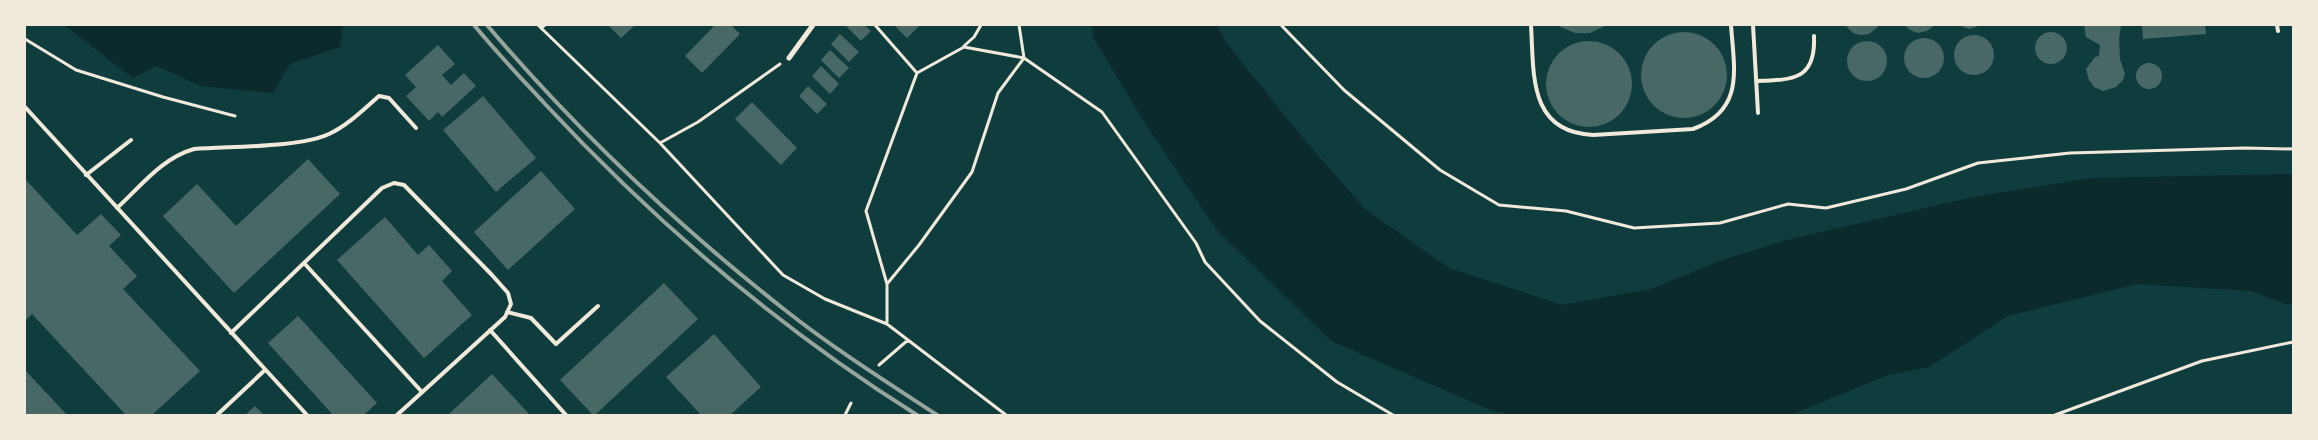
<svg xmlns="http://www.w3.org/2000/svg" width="2318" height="440" viewBox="0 0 2318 440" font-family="Barlow,sans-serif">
	<rect width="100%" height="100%" fill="#0f3d3e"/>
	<path fill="#0a2a2b" d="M 64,25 L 343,25 L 340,47 L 290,64 L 273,93 L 200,86 L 157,66 L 133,78 Z
		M 1092,25 L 1216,25 L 1228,45 L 1302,137 L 1365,209 L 1449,268 L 1562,305 L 1651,289 L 1722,260 L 1787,240 L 1973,197 L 2092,178 L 2293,174 L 2293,304 L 2288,305 L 2251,291 L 2137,284 L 2008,316 L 1929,367 L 1888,375 L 1791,415 L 1516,415 L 1493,411 L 1331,341 L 1217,230 L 1143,120 L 1093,37 Z"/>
	<path fill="#486865" d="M 608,25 L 635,25 L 621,38 Z
		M 715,25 L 731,25 L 740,34 L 702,73 L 685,56 Z
		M 845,25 L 864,25 L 871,31 L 861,41 Z
		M 894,25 L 920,25 L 907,38 Z
		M 1556,25 L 1607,25 L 1590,33 L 1575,33 Z
		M 1845,25 L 1880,25 L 1869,34 L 1861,35 L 1853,33 Z
		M 1904,25 L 1935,25 L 1927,31 L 1918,33 L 1910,30 Z
		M 1958,25 L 1982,25 L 1969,29 Z
		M 2084,25 L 2121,25 L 2119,39 L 2120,59 L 2125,74 L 2123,80 L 2116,87 L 2103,91 L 2094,87 L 2089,80 L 2086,69 L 2095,57 L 2099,56 L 2100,45 L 2086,37 Z
		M 2142,25 L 2205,25 L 2206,34 L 2143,39 Z
		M2035 48a16 16 0 1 1 32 0a16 16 0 1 1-32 0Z
		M1641 75a43 43 0 1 1 86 0a43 43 0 1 1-86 0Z
		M 840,34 L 859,52 L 849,62 L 831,44 Z
		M1954 55a20 20 0 1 1 40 0a20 20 0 1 1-40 0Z
		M1904 58a20 20 0 1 1 40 0a20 20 0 1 1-40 0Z
		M1847 61a20 20 0 1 1 40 0a20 20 0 1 1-40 0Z
		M1546 84a43 43 0 1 1 86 0a43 43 0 1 1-86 0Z
		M 438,45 L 455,64 L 442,75 L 451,85 L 464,73 L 476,86 L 442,117 L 438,112 L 429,121 L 406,96 L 416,87 L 405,75 Z
		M 830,50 L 849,68 L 839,78 L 821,60 Z
		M2136 76a13 13 0 1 1 26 0a13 13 0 1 1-26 0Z
		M 821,66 L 839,84 L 830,94 L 812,76 Z
		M 808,86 L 827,104 L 817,114 L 799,96 Z
		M 483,96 L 536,158 L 496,192 L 443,130 Z
		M 752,102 L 797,148 L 781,165 L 735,119 Z
		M 308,159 L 340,194 L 234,293 L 163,216 L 197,184 L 236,226 Z
		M 541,171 L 575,209 L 508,270 L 474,232 Z
		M 25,179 L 77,235 L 101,214 L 121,235 L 109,246 L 137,276 L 123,289 L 200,371 L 152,415 L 126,415 L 32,314 L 25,321 Z
		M 385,217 L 418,255 L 429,245 L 452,271 L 442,281 L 472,315 L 424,358 L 337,260 Z
		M 664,283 L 698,319 L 595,415 L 593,415 L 560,380 Z
		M 298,316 L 377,403 L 364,415 L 333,415 L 268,343 Z
		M 714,334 L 761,387 L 730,415 L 701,415 L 666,377 Z
		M 25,370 L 67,415 L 25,415 Z
		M 492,374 L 530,415 L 448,415 Z
		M 255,406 L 264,415 L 245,415 Z"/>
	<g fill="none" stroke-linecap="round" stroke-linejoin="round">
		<path stroke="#f1e9da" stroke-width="3" d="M 538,25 L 660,143 L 783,275 L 825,299 L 887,324 L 908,340
			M 875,25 L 917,73
			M 1281,25 L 1344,90 L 1440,170 L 1499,205 L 1566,211 L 1634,228 L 1720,223 L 1788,204 L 1826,208 L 1906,189 L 1978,163 L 2070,153 L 2245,148 L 2293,149
			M 541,28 L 545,25
			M 25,39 L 76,70 L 163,97 L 235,116
			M 964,46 L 974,37 L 981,25
			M 660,143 L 698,122 L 780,64
			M 887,284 L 866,211 L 917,73 L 964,47 L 1024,58 L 1102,112 L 1196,243 L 1205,262 L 1260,321 L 1337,382 L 1393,415
			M 887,324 L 887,284 L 919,245 L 972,172 L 998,93 L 1024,58 L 1019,25
			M 879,365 L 908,340 L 1006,415
			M 845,415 L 851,403
			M 2055,415 L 2202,361 L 2293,342"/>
		<path stroke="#f1e9da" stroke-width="4" d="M 1531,25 C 1534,74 1528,132 1593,135 L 1693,129 C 1745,110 1734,69 1731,25
			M 1753,25 L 1758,113
			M 2277,25 L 2278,31
			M 1756,81 C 1793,80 1816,80 1814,36
			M 25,107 L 307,415
			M 86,175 L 131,140
			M 117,208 C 141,186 162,158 194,149 C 230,146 299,148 329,134 C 348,125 363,110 379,96 L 389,98 L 416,128
			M 304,263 L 422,392
			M 507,312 L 531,318 L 556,344 L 598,306
			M 490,330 L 566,415
			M 231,333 L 382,188 L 394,183 L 404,185 L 492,275 L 508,293 L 511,304 L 505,317 L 397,415
			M 217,415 L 265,370"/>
		<path stroke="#f1e9da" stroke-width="5" d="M 789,58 L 813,25"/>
		<path stroke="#97a49c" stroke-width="4" d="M 474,25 C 497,53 521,78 545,104 C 655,222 780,329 917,415
			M 487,25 C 576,130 677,225 785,310 C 833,348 885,381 937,415"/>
	</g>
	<rect width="2318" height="440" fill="none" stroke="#f1e9da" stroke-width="52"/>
</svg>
